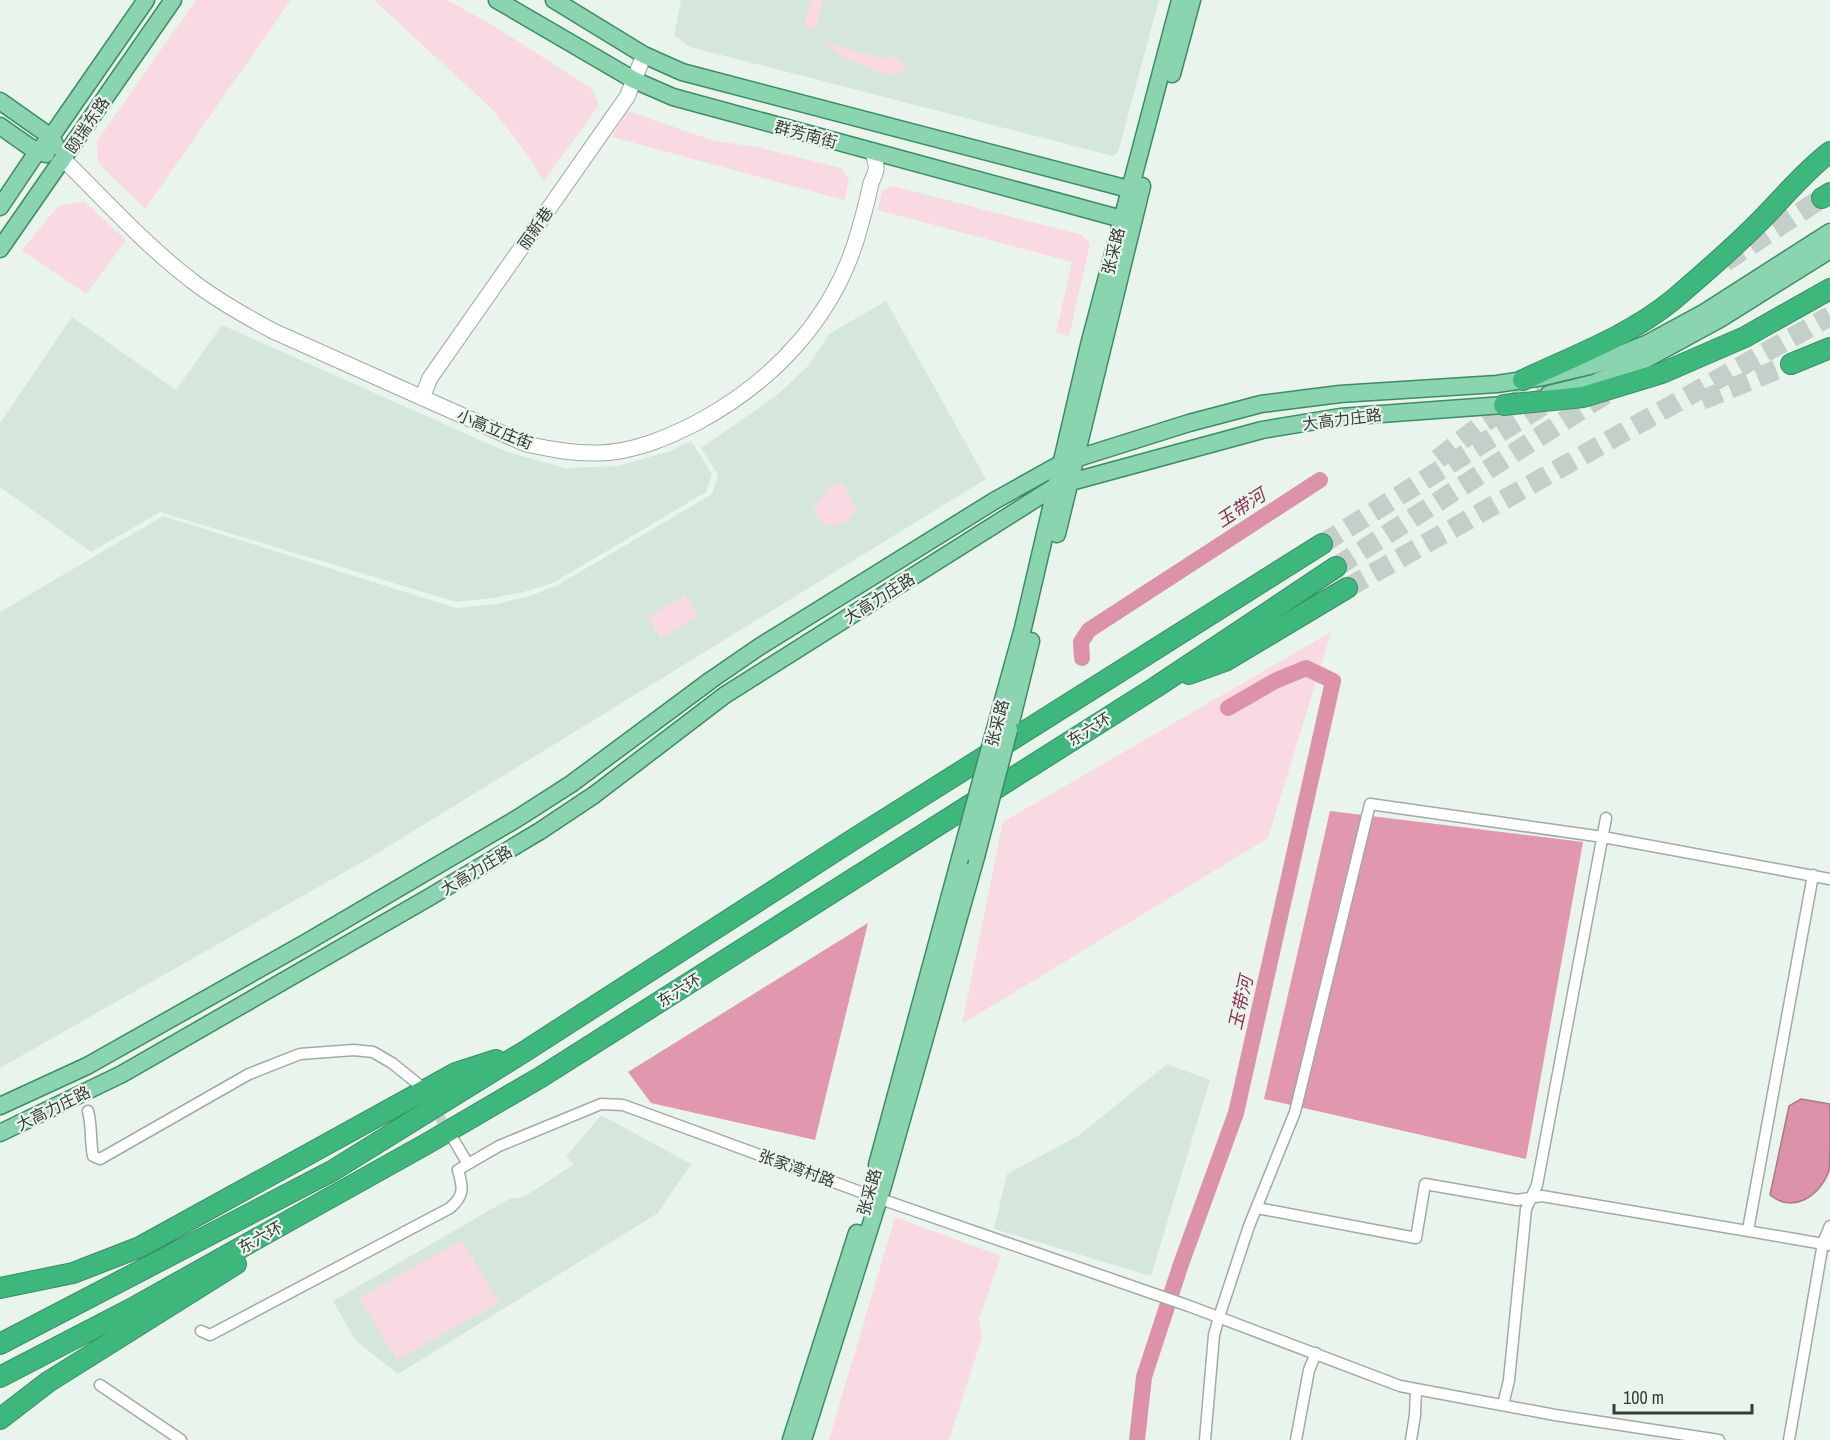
<svg xmlns="http://www.w3.org/2000/svg" width="1830" height="1440" viewBox="0 0 1830 1440" font-family="'Archivo Narrow','Noto Sans SC',sans-serif">
	<rect width="100%" height="100%" fill="#e9f4ed"/>
	<path fill="#d5e7dc" d="M 681,0 L 1159,0 L 1118,152 L 1113,156 L 690,47 L 674,35 Z
		M 886,301 L 986,479 L 371,857 L 0,1068 L 0,612 L 163,516 L 456,608 L 497,604 L 530,596 L 558,585 L 712,494 L 718,475 L 701,448 L 776,396 L 808,366 L 829,334 Z
		M 72,317 L 176,390 L 222,325 L 507,452 L 565,468 L 618,466 L 670,451 L 691,441 L 712,474 L 706,492 L 553,583 L 520,593 L 492,598 L 456,602 L 160,512 L 91,552 L 0,487 L 0,423 Z
		M 1167,1064 L 1210,1080 L 1151,1276 L 994,1229 L 1007,1174 L 1078,1136 Z
		M 601,1115 L 691,1164 L 658,1213 L 398,1374 L 356,1341 L 333,1301 L 509,1199 L 524,1197 L 574,1164 L 566,1157 Z"/>
	<path fill="#f9d9e2" d="M 196,0 L 291,0 L 145,209 L 98,163 L 97,141 Z
		M 374,0 L 447,0 L 494,26 L 592,89 L 599,105 L 544,181 L 526,153 L 493,110 Z
		M 810,0 L 823,0 L 815,30 L 808,28 L 805,23 Z
		M 828,39 L 829,44 L 887,59 L 889,55 L 899,58 L 904,63 C 905,68 904,72 899,74 C 886,79 832,55 826,43 Z
		M 628,111 L 711,140 L 761,148 L 841,168 L 849,179 L 844,200 L 612,137 Z
		M 893,186 L 1082,235 L 1090,244 L 1069,336 L 1056,333 L 1072,262 L 878,210 L 882,190 Z
		M 84,201 L 126,240 L 86,294 L 22,250 L 58,206 Z
		M 839,482 L 846,487 L 857,509 C 855,515 853,516 848,520 C 831,531 818,527 814,507 L 832,485 Z
		M 685,595 L 698,617 L 661,639 L 648,617 Z
		M 1331,632 L 1268,838 L 962,1024 L 1003,822 Z
		M 895,1217 L 1001,1256 L 979,1319 L 982,1337 L 949,1440 L 829,1440 Z
		M 462,1240 L 499,1302 L 397,1360 L 359,1298 Z"/>
	<path fill="#e197ad" d="M 1330,811 L 1583,842 L 1526,1159 L 1264,1099 Z
		M 868,923 L 815,1140 L 651,1103 L 628,1072 Z"/>
	<path fill="#dc93a9" stroke="#aa7987" stroke-width="1.5" d="M 1801,1099 L 1830,1104 C 1830,1117 1830,1162 1829,1171 C 1819,1196 1794,1214 1770,1195 L 1789,1106 Z"/>
	<g fill="none" stroke-linecap="round" stroke-linejoin="round">
		<path stroke="#dc93a9" stroke-width="16" d="M 1082,658 L 1081,642 L 1089,630 L 1320,480
			M 1137,1440 L 1144,1377 L 1181,1264 L 1236,1113 L 1333,681 L 1306,668 L 1275,681 L 1228,708"/>
		<path stroke="#c5cfc9" stroke-width="10" stroke-dasharray="10 5" stroke-linecap="butt" d="M 431,1105 L 451,1134"/>
		<path stroke="#c5cfc9" stroke-width="20" stroke-dasharray="20 10" stroke-linecap="butt" d="M 1725,262 L 1822,198
			M 1702,400 L 1791,364
			M 1438,459 L 1482,424 L 1560,372
			M 1322,544 L 1555,398
			M 1336,567 L 1609,392
			M 1347,588 L 1830,316"/>
		<defs>
			<path id="street" d="M 88,1111 C 92,1126 90,1141 93,1156 L 100,1159 L 249,1074 L 300,1054 L 354,1050 L 373,1052 L 392,1063 L 418,1084
				M 452,1137 L 468,1164 L 499,1146 L 601,1104 L 623,1105 L 869,1195 L 1189,1306 L 1400,1386 L 1555,1415 L 1719,1440
				M 1257,1208 L 1416,1238 L 1425,1184 L 1517,1200 L 1542,1196 L 1830,1245
				M 1748,1230 L 1813,875
				M 201,1331 L 210,1335 L 450,1208 C 465,1195 463,1188 458,1170 L 468,1164
				M 100,1385 L 181,1440
				M 1503,1405 L 1509,1380 L 1526,1209 L 1537,1185 L 1606,818
				M 1205,1440 L 1214,1335 L 1219,1317 L 1249,1226 L 1295,1112 L 1370,804 L 1603,837 L 1830,879
				M 1296,1440 L 1309,1370 L 1316,1353
				M 1411,1440 L 1415,1415 L 1416,1389
				M 1789,1440 L 1823,1243 L 1830,1226"/>
			<path id="secondary" d="M 64,160 C 105,200 145,245 191,280 C 216,300 245,316 273,331 L 526,444 C 550,449 574,454 599,453 C 634,452 667,438 698,422 C 776,380 837,314 860,227 C 864,213 868,198 871,183 C 873,179 875,174 876,170 C 877,165 874,157 873,152
				M 422,398 L 430,378 L 627,97 L 644,55"/>
			<path id="primary" d="M 497,0 L 634,80 L 673,97 L 1133,222
				M 554,0 L 644,55 L 682,72 L 1140,192
				M 1172,74 L 1192,0
				M 0,101 L 51,137 L 56,146
				M 0,126 L 37,152 L 46,154
				M 0,207 L 37,152 L 51,137 L 146,0
				M 0,249 L 173,0
				M 1549,394 L 1594,383 L 1641,362 L 1720,319 L 1830,250
				M 1057,534 L 1142,186
				M 1009,730 L 1031,641
				M 992,740 L 1023,628 L 1089,345 L 1180,0
				M 0,1106 L 87,1066 L 307,942 L 518,818 L 571,784 L 711,680 L 759,647 L 994,501 L 1062,463 L 1189,423 L 1261,404 L 1340,394 L 1497,384 L 1543,377 L 1594,365 L 1646,344 L 1705,312 L 1830,232
				M 0,1133 L 122,1074 L 428,898 L 540,831 L 594,795 L 725,695 L 1056,486 L 1262,430 L 1340,417 L 1504,405 L 1515,402
				M 877,1165 L 959,862
				M 791,1440 L 857,1233
				M 803,1440 L 883,1186 L 976,857"/>
			<path id="highway" d="M 1822,198 L 1830,193
				M 1791,364 L 1830,348
				M 1523,380 C 1574,356 1629,336 1673,300 C 1701,276 1729,252 1755,226 C 1780,202 1802,173 1830,152
				M 1504,405 L 1583,397 L 1662,373 L 1745,337 L 1830,289
				M 1189,674 L 1225,661 L 1347,588
				M 0,1288 L 73,1273 L 140,1247 L 456,1073 L 496,1060
				M 0,1344 L 332,1171 L 527,1050 L 854,839 L 1322,544
				M 0,1377 L 131,1309 L 428,1143 L 541,1077 L 1156,687 L 1336,567
				M 0,1419 L 48,1382 L 236,1264"/>
		</defs>
		<use href="#street" stroke="#a1aba5" stroke-width="13"/>
		<use href="#secondary" stroke="#a1aba5" stroke-width="17"/>
		<use href="#primary" stroke="#3c8c65" stroke-width="19"/>
		<use href="#highway" stroke="#3c8c65" stroke-width="22"/>
		<use href="#street" stroke="#fff" stroke-width="10"/>
		<use href="#secondary" stroke="#fff" stroke-width="15"/>
		<use href="#primary" stroke="#8bd4b0" stroke-width="16"/>
		<use href="#highway" stroke="#3eb77c" stroke-width="20"/>
		<defs>
			<path id="primary-bridge" d="M 976,857 L 1009,730
				M 959,862 L 992,740"/>
		</defs>
		<use href="#primary-bridge" stroke="#3c8c65" stroke-width="19" stroke-linecap="butt"/>
		<use href="#primary-bridge" stroke="#8bd4b0" stroke-width="16"/>
	</g>
	<g text-anchor="middle" stroke-width="4.5" stroke-linejoin="round" paint-order="stroke">
		<g font-size="16" fill="#373c39" stroke="#e9f4ed">
			<text transform="translate(87 125) rotate(-56)" y="6">颐瑞东路</text>
			<text transform="translate(806 134) rotate(15)" y="6">群芳南街</text>
			<text transform="translate(535 228) rotate(-55)" y="6">丽新巷</text>
			<text transform="translate(1113 251) rotate(-76)" y="6">张采路</text>
			<text transform="translate(1342 419) rotate(-7)" y="6">大高力庄路</text>
			<text transform="translate(495 429) rotate(22)" y="6">小高立庄街</text>
			<text transform="translate(879 598) rotate(-32)" y="6">大高力庄路</text>
			<text transform="translate(997 723) rotate(-75)" y="6">张采路</text>
			<text transform="translate(1089 729) rotate(-32)" y="6">东六环</text>
			<text transform="translate(476 870) rotate(-31)" y="6">大高力庄路</text>
			<text transform="translate(679 990) rotate(-32)" y="6">东六环</text>
			<text transform="translate(53 1108) rotate(-26)" y="6">大高力庄路</text>
			<text transform="translate(797 1168) rotate(20)" y="6">张家湾村路</text>
			<text transform="translate(869 1192) rotate(-74)" y="6">张采路</text>
			<text transform="translate(260 1237) rotate(-29)" y="6">东六环</text>
		</g>
		<g font-size="18" font-style="italic" fill="#893352" stroke="#e9f4ed">
			<text transform="translate(1241 508) rotate(-33)" y="6">玉带河</text>
			<text transform="translate(1241 1003) rotate(-77)" y="6">玉带河</text>
		</g>
	</g>
	<path d="M1614 1404v9h138v-9" fill="none" stroke="#373c39" stroke-width="3"/>
	<text x="1623" y="1404" font-size="18" fill="#373c39" stroke="#e9f4ed" stroke-width="4.5" paint-order="stroke">100 m</text>
</svg>
